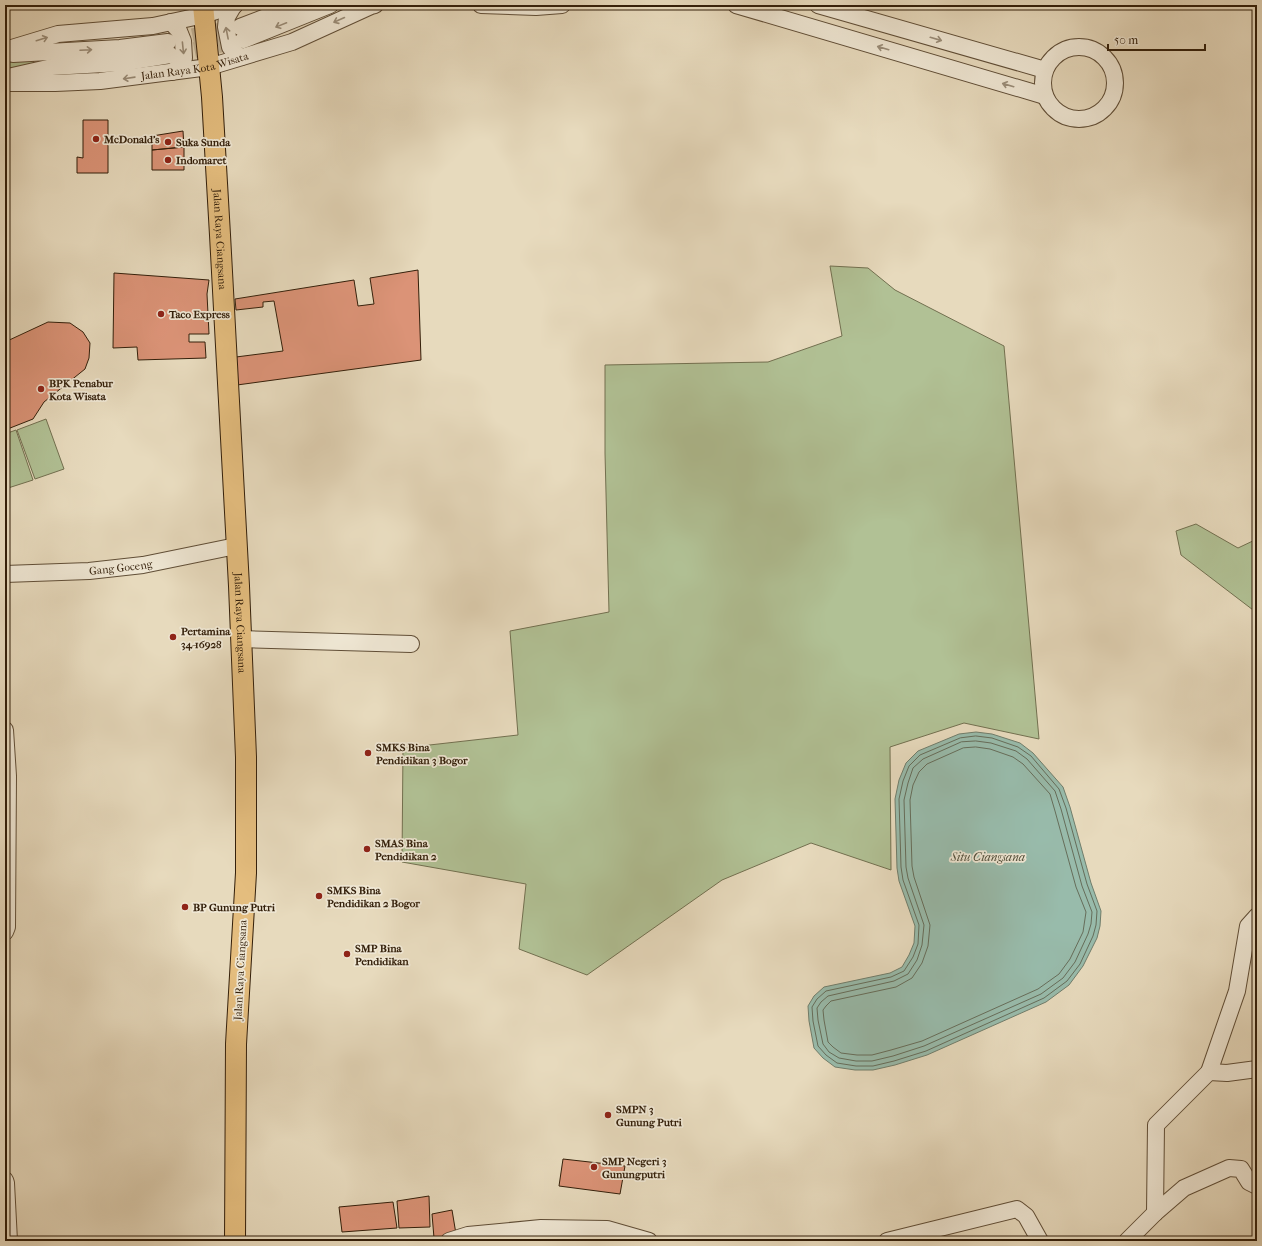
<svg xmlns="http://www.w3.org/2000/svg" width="1262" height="1246" viewBox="0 0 1262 1246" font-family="'IM FELL French Canon',serif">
	<rect width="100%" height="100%" fill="#e7dabd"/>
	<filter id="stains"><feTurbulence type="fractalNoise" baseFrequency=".005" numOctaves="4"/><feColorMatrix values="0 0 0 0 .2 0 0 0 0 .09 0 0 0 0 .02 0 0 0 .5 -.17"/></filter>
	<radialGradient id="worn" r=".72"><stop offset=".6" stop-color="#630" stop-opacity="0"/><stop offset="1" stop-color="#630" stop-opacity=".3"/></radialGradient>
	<path fill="#b1c195" stroke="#727050" d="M 33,60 L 34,63 L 5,70 L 5,62 Z
		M 830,266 L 868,268 L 895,290 L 1004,346 L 1039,739 L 964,723 L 890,747 L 891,870 L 811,843 L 722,880 L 587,975 L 519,949 L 526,884 L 402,862 L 403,748 L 518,735 L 510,631 L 609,612 L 605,453 L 605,365 L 768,362 L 842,336 Z
		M 46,419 L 64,469 L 35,479 L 17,430 Z
		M 16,430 L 33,480 L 5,489 L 5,434 Z
		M 1196,524 L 1238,548 L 1257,539 L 1257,613 L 1181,555 L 1176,531 Z"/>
	<path fill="#98bbab" stroke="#707d6b" d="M 976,732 L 992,734 L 1020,743 L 1033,753 L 1063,787 L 1070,807 L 1091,883 L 1101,911 L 1100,926 L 1097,938 L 1083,966 L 1069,985 L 1046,1002 L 927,1055 L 895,1065 L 873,1070 L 855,1070 L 835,1067 L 823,1058 L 814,1048 L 809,1021 L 808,1006 L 814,996 L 824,987 L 890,973 L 902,967 L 909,955 L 914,943 L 915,926 L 899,881 L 897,868 L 895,799 L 899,780 L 906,763 L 918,751 L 959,734 Z"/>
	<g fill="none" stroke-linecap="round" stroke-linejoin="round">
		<path stroke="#666d5a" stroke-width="1" d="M 976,736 L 992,738 L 1018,747 L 1031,756 L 1059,789 L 1066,808 L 1087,884 L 1097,911 L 1096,925 L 1093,936 L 1080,964 L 1067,981 L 1044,998 L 926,1051 L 894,1061 L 873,1066 L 856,1066 L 837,1063 L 826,1055 L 818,1046 L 813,1021 L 812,1007 L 817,999 L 826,991 L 891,977 L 904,971 L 913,957 L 918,944 L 919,925 L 903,880 L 901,867 L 899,799 L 903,781 L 909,766 L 920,755 L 960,738 Z
			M 976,741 L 991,743 L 1016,751 L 1027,759 L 1055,791 L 1061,809 L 1082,886 L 1092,912 L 1091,924 L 1088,934 L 1075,962 L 1063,978 L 1041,994 L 924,1046 L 893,1056 L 872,1061 L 856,1061 L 839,1058 L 829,1052 L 823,1044 L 818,1020 L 817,1008 L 821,1002 L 828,996 L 894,981 L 908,974 L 917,960 L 922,945 L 924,925 L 908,878 L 906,867 L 904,800 L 908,783 L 913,768 L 923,759 L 961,742 Z
			M 976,747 L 990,749 L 1013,757 L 1023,764 L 1050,794 L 1055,811 L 1076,887 L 1086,912 L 1083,932 L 1070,959 L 1059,974 L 1038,989 L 922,1041 L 891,1050 L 872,1055 L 857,1055 L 841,1053 L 833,1047 L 828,1042 L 824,1020 L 823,1010 L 826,1006 L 831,1001 L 896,987 L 912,978 L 922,963 L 928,946 L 930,925 L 914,877 L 912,866 L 910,800 L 913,785 L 919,772 L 927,764 L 963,748 Z"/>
	</g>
	<path fill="#db9377" stroke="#331f0a" d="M 83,120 L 108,120 L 108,173 L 77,173 L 77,157 L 83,158 Z
		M 183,131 L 184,147 L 152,150 L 152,136 Z
		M 184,147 L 184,170 L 152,170 L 152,150 Z
		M 418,270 L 421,360 L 237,385 L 236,357 L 283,351 L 274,301 L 263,302 L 263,307 L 236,310 L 235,299 L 354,280 L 358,306 L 374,304 L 370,278 Z
		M 114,273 L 209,280 L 207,294 L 209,334 L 189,334 L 189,342 L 205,342 L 206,358 L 138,360 L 137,347 L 113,348 Z
		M 48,322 L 70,323 L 83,332 L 90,343 L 89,358 L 85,369 L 44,402 L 33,419 L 5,430 L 5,342 Z
		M 563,1159 L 625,1166 L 620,1194 L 559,1186 Z
		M 429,1196 L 430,1227 L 399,1228 L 397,1201 Z
		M 393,1202 L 397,1228 L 342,1232 L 339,1207 Z
		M 452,1210 L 456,1234 L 434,1238 L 432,1214 Z"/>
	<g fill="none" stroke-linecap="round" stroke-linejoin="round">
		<path stroke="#c3b599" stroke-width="16" stroke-dasharray="16 8" stroke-linecap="butt" d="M 169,41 L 239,27
			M 171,55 L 242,40"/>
		<defs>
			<g id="minor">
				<path d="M 234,5 L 227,17 L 226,27 L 230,47 L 234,52 L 241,57"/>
				<path d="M 481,5 L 536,7 L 562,5"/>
				<path d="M 736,5 L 1045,96"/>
				<path d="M 818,5 L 1045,70"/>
				<path d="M 171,22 L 179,31 L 183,41 L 184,58 L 180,66 L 172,72"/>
				<path d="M 240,27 L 297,5"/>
				<path d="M 243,40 L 330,5"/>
				<circle cx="1079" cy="83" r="36"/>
				<path d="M 5,50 L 58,34 L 153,26 L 204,15 L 235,5"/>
				<path d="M 13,54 L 120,48 L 168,42"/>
				<path d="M 8,77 L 52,67 L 121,63 L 170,55"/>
				<path id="s1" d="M 5,83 L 55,83 L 100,81 L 209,67 L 292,42 L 371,6 L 375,5"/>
				<path id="s2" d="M 5,574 L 89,571 L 143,565 L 236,546"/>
				<path d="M 241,639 L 411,644"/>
				<path d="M 5,730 L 8,776 L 7,927 L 5,932"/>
				<path d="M 1209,1072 L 1237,991 L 1248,926 L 1257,916"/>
				<path d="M 5,1180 L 6,1183 L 9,1241"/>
				<path d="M 1155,1213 L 1156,1125 L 1209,1072 L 1227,1073 L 1257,1069"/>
				<path d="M 449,1241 L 468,1235 L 541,1228 L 607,1229 L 649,1241"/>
				<path d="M 887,1241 L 1017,1209 L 1026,1216 L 1040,1241"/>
				<path d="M 1127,1241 L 1155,1213 L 1184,1188 L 1229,1168 L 1241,1169 L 1249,1182 L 1257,1186"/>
			</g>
			<g id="major">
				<path id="s3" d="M 203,5 L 212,97 L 220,235 L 239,586 L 246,757 L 246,873 L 236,1044 L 235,1241"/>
			</g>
		</defs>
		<use href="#minor" stroke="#604e37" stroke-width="18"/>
		<use href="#major" stroke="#331f0a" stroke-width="22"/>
		<use href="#minor" stroke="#efe7d4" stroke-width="16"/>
		<use href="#major" stroke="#e4bd7e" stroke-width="20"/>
	</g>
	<defs><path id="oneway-shaft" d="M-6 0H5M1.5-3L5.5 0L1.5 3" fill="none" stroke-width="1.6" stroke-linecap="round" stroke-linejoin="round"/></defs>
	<g stroke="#9a8d79">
		<use href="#oneway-shaft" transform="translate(339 20) rotate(156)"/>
		<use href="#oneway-shaft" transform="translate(281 25) rotate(158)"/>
		<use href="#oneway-shaft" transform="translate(227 33) rotate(-101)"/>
		<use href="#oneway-shaft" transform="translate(42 39) rotate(-17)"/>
		<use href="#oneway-shaft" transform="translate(936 39) rotate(16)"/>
		<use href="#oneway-shaft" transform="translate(183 48) rotate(84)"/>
		<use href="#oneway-shaft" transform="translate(883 48) rotate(-164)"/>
		<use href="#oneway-shaft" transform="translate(86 50) rotate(-3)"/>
		<use href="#oneway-shaft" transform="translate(129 78) rotate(172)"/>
		<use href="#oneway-shaft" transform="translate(1008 85) rotate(-164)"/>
	</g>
	<g fill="#8f2418" stroke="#efe7d4" stroke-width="1.5">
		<circle cx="96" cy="139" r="4"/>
		<circle cx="168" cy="142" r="4"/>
		<circle cx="168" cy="160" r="4"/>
		<circle cx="161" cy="314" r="4"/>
		<circle cx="41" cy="389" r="4"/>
		<circle cx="173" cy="637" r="4"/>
		<circle cx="368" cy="753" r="4"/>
		<circle cx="367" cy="849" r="4"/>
		<circle cx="319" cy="896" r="4"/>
		<circle cx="185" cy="907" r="4"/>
		<circle cx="347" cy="954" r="4"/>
		<circle cx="608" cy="1115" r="4"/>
		<circle cx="594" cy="1167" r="4"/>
	</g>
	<g text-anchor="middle" stroke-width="3.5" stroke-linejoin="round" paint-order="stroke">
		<g font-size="11" fill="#331f0a" stroke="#efe7d4">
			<text dy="4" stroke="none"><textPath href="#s1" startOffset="191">Jalan Raya Kota Wisata</textPath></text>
			<text dy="4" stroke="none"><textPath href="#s3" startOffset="235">Jalan Raya Ciangsana</textPath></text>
			<text dy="4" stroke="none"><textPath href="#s2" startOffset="116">Gang Goceng</textPath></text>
			<text dy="4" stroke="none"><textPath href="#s3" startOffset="619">Jalan Raya Ciangsana</textPath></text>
			<text transform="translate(240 970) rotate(-87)" y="4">Jalan Raya Ciangsana</text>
		</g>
		<g font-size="11" font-weight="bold" fill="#331f0a" stroke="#efe7d4" text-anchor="start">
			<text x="104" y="143">McDonald's</text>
			<text x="176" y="146">Suka Sunda</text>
			<text x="176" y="164">Indomaret</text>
			<text x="169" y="318">Taco Express</text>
			<text x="49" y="387">BPK Penabur<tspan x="49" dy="13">Kota Wisata</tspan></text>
			<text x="181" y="635">Pertamina<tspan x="181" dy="13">34-16928</tspan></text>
			<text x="376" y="751">SMKS Bina<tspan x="376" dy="13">Pendidikan 3 Bogor</tspan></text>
			<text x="375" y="847">SMAS Bina<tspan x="375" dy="13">Pendidikan 2</tspan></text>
			<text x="327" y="894">SMKS Bina<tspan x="327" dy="13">Pendidikan 2 Bogor</tspan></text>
			<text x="193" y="911">BP Gunung Putri</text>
			<text x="355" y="952">SMP Bina<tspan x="355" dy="13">Pendidikan</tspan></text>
			<text x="616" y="1113">SMPN 3<tspan x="616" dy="13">Gunung Putri</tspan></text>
			<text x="602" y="1165">SMP Negeri 3<tspan x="602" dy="13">Gunungputri</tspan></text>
		</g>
		<g font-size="12" font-style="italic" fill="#514e3a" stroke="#efe7d4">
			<text x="988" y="861">Situ Ciangsana</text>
		</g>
	</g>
	<rect width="1262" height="1246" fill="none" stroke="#e7dabd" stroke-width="20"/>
	<rect x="6" y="6" width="1250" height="1234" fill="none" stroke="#331f0a" stroke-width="2"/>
	<rect x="10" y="10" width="1242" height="1226" fill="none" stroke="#331f0a"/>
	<path d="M1108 44v6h97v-6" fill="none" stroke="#331f0a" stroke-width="2"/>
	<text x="1114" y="44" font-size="12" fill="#331f0a" stroke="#efe7d4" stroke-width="3" paint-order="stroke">50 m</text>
	<rect width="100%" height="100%" filter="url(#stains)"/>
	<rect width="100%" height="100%" fill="url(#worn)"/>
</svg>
